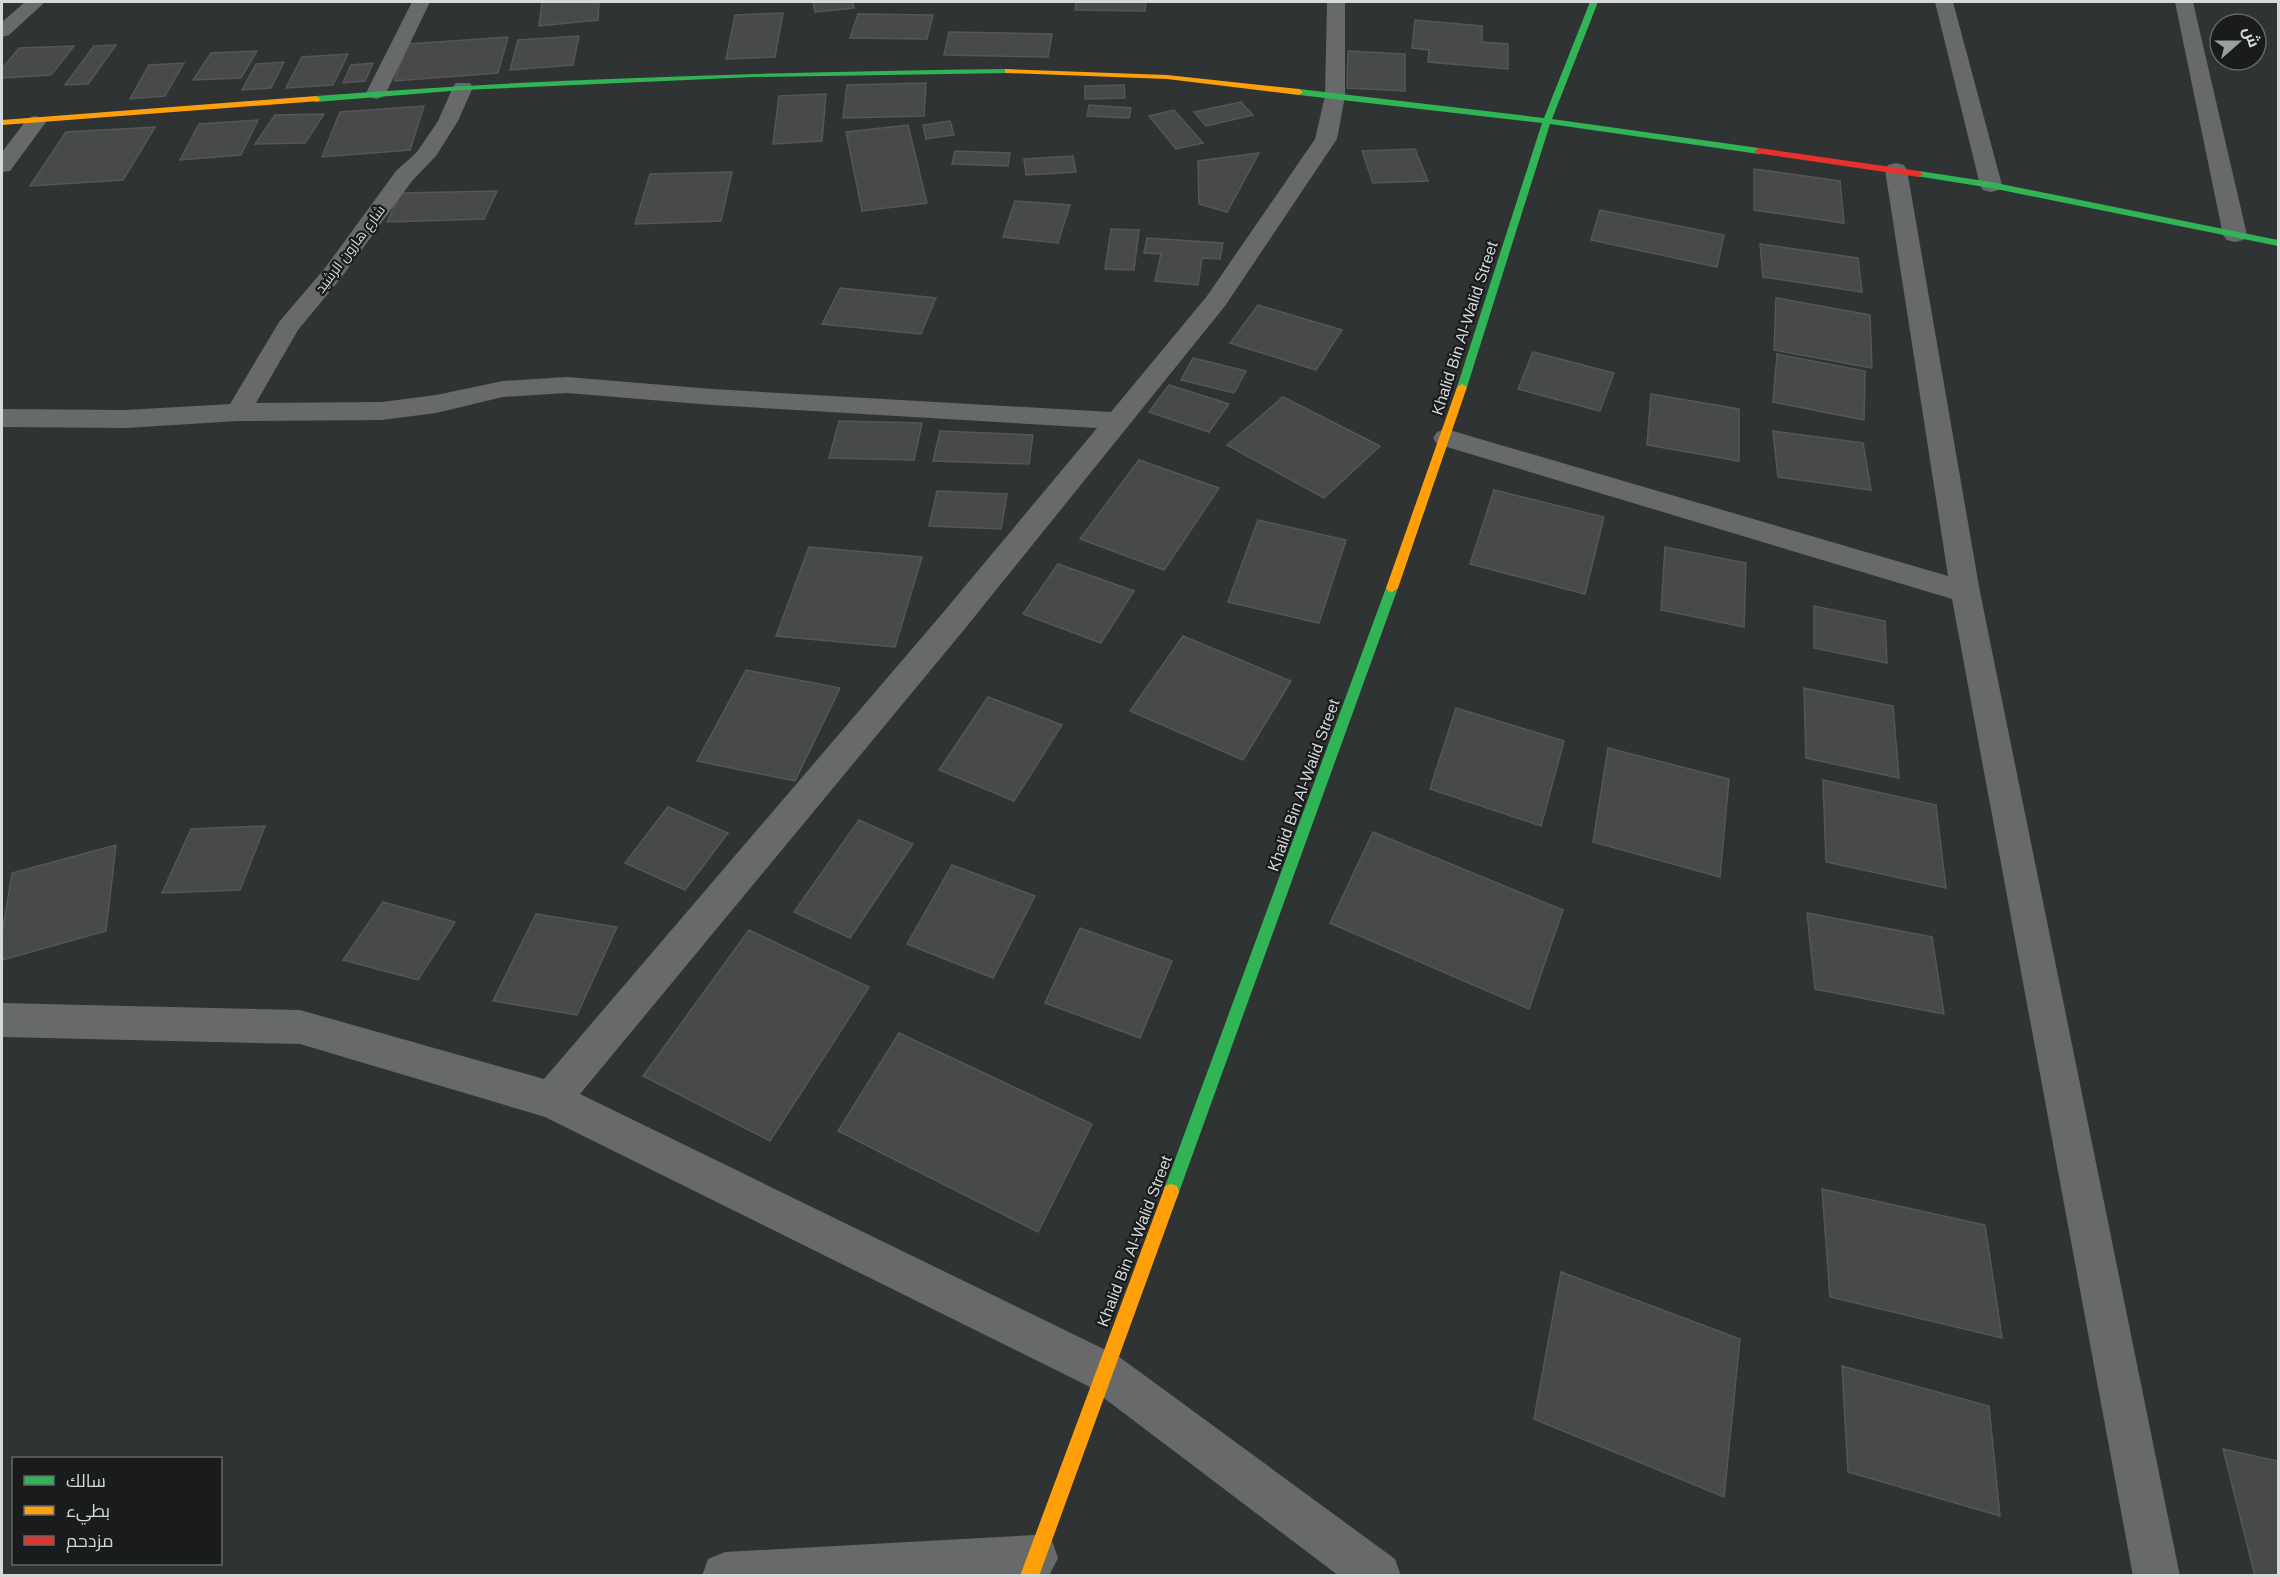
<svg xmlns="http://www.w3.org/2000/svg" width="2280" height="1577" viewBox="0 0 2280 1577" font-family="Helvetica,Cairo,sans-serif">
	<rect width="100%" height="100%" fill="#303334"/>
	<path fill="#47494a" stroke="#545657" stroke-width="1.5" d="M 542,2 L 599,2 L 598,20 L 539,26 Z
		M 813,2 L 853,2 L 854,8 L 815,12 Z
		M 1076,2 L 1146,2 L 1145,11 L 1075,10 Z
		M 783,13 L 775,57 L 726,59 L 735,15 Z
		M 858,14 L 933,15 L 927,39 L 850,38 Z
		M 1415,20 L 1482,26 L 1482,42 L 1508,44 L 1508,69 L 1428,62 L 1429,50 L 1412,48 Z
		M 949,32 L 1052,34 L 1048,57 L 944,55 Z
		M 579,36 L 573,65 L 510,70 L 518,40 Z
		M 508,37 L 498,73 L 394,81 L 408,44 Z
		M 116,45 L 88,84 L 65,85 L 94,46 Z
		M 74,46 L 51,75 L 2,78 L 2,69 L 19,48 Z
		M 257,51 L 241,78 L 193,80 L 211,53 Z
		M 1348,51 L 1405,54 L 1405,91 L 1347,88 Z
		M 348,54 L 333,85 L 286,88 L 302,57 Z
		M 284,62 L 271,88 L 242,90 L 256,64 Z
		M 184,63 L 165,96 L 130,99 L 149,65 Z
		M 373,63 L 365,81 L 343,83 L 351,65 Z
		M 926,83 L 924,116 L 843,118 L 847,85 Z
		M 1124,85 L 1125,98 L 1085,99 L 1085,86 Z
		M 826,94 L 822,141 L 773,144 L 779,96 Z
		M 1241,102 L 1253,115 L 1206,126 L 1194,112 Z
		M 1089,105 L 1131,108 L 1129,118 L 1087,116 Z
		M 424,106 L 410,150 L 322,157 L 340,112 Z
		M 1174,110 L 1203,143 L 1176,149 L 1149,116 Z
		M 324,114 L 305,143 L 255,144 L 275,115 Z
		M 258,120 L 241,155 L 180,160 L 199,124 Z
		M 950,121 L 954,135 L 926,139 L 923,125 Z
		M 908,125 L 927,203 L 862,211 L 846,132 Z
		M 155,127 L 123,180 L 30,186 L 66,132 Z
		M 1415,149 L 1428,181 L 1373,183 L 1362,151 Z
		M 955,151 L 1010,153 L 1008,166 L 952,164 Z
		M 1259,153 L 1227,212 L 1199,204 L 1198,161 Z
		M 1073,156 L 1076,172 L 1026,175 L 1024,159 Z
		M 1754,169 L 1840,181 L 1844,223 L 1754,210 Z
		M 732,172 L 721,221 L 635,224 L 650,174 Z
		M 497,191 L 484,219 L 387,222 L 401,193 Z
		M 1015,201 L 1070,205 L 1058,243 L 1003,237 Z
		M 1600,210 L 1724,235 L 1717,267 L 1591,240 Z
		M 1111,229 L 1139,230 L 1134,270 L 1105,269 Z
		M 1147,238 L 1223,243 L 1220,259 L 1202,258 L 1198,285 L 1155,281 L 1161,254 L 1144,253 Z
		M 1760,244 L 1858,258 L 1862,292 L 1763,277 Z
		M 840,288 L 936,298 L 921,334 L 822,324 Z
		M 1776,298 L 1870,315 L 1872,368 L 1774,350 Z
		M 1258,305 L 1342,330 L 1316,370 L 1230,343 Z
		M 1533,352 L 1614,373 L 1600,411 L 1518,389 Z
		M 1777,354 L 1865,371 L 1864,420 L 1773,402 Z
		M 1193,358 L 1246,371 L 1234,393 L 1181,380 Z
		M 1169,385 L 1229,404 L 1209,432 L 1149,412 Z
		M 1651,394 L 1739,409 L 1739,461 L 1647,445 Z
		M 1283,397 L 1380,446 L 1324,498 L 1227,445 Z
		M 839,421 L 922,423 L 914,460 L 829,458 Z
		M 940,431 L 1033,435 L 1029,464 L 933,461 Z
		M 1773,431 L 1863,443 L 1871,490 L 1778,477 Z
		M 1139,460 L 1219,488 L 1164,570 L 1080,539 Z
		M 1494,490 L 1604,517 L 1585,594 L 1470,564 Z
		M 937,491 L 1007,494 L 1001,529 L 929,526 Z
		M 1258,520 L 1346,540 L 1319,623 L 1228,602 Z
		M 809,547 L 922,557 L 895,647 L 776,636 Z
		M 1665,547 L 1746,563 L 1744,627 L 1661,610 Z
		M 1058,564 L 1134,591 L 1101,643 L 1023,614 Z
		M 1814,606 L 1885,621 L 1887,663 L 1814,648 Z
		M 1183,636 L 1291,681 L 1243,760 L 1130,711 Z
		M 746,670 L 840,688 L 795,781 L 697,761 Z
		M 1804,688 L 1893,706 L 1899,778 L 1806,758 Z
		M 988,697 L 1062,725 L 1014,801 L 939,770 Z
		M 1456,708 L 1564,741 L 1541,826 L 1430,789 Z
		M 1608,748 L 1729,779 L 1720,877 L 1593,842 Z
		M 1823,780 L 1936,805 L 1946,888 L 1826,862 Z
		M 668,807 L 728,833 L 685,890 L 625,863 Z
		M 859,820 L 913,844 L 850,938 L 794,912 Z
		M 265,826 L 240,890 L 162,893 L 191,829 Z
		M 1373,832 L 1563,910 L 1529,1009 L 1330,923 Z
		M 116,845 L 106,931 L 2,960 L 2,934 L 12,873 Z
		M 952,865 L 1035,896 L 993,978 L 907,944 Z
		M 383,902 L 455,922 L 418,980 L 343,960 Z
		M 1807,913 L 1932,937 L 1944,1014 L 1815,989 Z
		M 536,914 L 617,927 L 577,1015 L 493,1001 Z
		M 1080,928 L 1172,961 L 1140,1038 L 1045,1003 Z
		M 749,930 L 869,987 L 770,1141 L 643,1076 Z
		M 899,1033 L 1092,1124 L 1038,1232 L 838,1131 Z
		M 1822,1189 L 1985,1225 L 2002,1338 L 1830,1297 Z
		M 1561,1272 L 1740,1339 L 1724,1497 L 1534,1419 Z
		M 1842,1366 L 1989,1406 L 2000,1516 L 1848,1472 Z
		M 2223,1449 L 2278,1461 L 2278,1576 L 2255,1576 Z"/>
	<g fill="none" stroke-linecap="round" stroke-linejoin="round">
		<path fill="#67696a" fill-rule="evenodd" d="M 25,2 L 45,2 L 9,35 L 2,37 L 2,22 Z
			M 412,2 L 430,2 L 386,93 L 383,97 L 376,99 L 369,97 L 366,93 Z
			M 1327,2 L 1345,2 L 1345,96 L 1337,139 L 1225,306 L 963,631 L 580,1094 L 1118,1356 L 1395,1559 L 1401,1576 L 1339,1576 L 1088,1386 L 545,1117 L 300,1044 L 2,1037 L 2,1003 L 300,1010 L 544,1079 L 941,615 L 1097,428 L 712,405 L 567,393 L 503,397 L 436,413 L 382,420 L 238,421 L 126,428 L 2,427 L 2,409 L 126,410 L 230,404 L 279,322 L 325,268 L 396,171 L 417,152 L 438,121 L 453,87 L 456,83 L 470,83 L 473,87 L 458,121 L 436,156 L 412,181 L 341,278 L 298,330 L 256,403 L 382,402 L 436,395 L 503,381 L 567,377 L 712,389 L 1111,412 L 1207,296 L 1315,139 L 1325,96 Z
			M 1935,2 L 1953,2 L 2002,185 L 1999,190 L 1991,192 L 1983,190 L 1980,185 Z
			M 2175,2 L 2193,2 L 2247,235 L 2243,240 L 2235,242 L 2227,240 L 2223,235 Z
			M 35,116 L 42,118 L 46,122 L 10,171 L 2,172 L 2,152 L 28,118 Z
			M 1896,163 L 1904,165 L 1907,170 L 1980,592 L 2180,1576 L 2133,1576 L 1952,599 L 1437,444 L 1433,438 L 1437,432 L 1446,429 L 1948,576 L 1885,170 L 1888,165 Z
			M 1035,1535 L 1052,1541 L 1058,1558 L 1049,1576 L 702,1576 L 708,1559 L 725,1552 Z"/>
		<path fill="#30b455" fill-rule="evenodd" d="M 1590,2 L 1598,2 L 1552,119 L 1759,148 L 1763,151 L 1759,154 L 1550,124 L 1467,387 L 1466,389 L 1458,389 L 1457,387 L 1542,123 L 1299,95 L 1295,92 L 1299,89 L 1544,118 Z
			M 1008,69 L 1011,69 L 1011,73 L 754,77 L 463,90 L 316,102 L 312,99 L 316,96 C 546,78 777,72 1008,69 Z
			M 1919,171 L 1991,182 L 2278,240 L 2278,246 L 1991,188 L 1916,176 L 1915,174 Z
			M 1392,584 L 1398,588 L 1179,1192 L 1177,1198 L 1171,1200 L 1165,1198 L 1163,1192 L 1386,588 Z"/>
		<path fill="#ff9f0a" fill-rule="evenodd" d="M 1005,69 L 1167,75 L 1299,89 L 1303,92 L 1299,95 L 1167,79 L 1008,73 L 1005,73 Z
			M 316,96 L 320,99 L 319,101 L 2,125 L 2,120 Z
			M 1462,384 L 1467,387 L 1398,588 L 1392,592 L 1388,591 L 1386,588 L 1457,387 Z
			M 1171,1184 L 1177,1186 L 1179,1192 L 1039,1576 L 1020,1576 L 1163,1192 L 1165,1186 Z"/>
		<path fill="#e5322d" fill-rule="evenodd" d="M 1759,148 L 1919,171 L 1923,174 L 1919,177 L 1756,153 L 1755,151 Z"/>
	</g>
	<g text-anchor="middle" stroke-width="4.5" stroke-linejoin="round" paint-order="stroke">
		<g font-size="14" fill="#d6d9da" stroke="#191b1c">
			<text transform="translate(350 249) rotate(-53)" y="5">شارع هارون الرشيد</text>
		</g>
		<g font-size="16" fill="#d6d9da" stroke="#191b1c">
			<text transform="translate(1464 328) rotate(-72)" y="6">Khalid Bin Al-Walid Street</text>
			<text transform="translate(1303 785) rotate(-70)" y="6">Khalid Bin Al-Walid Street</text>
			<text transform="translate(1134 1241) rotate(-69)" y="6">Khalid Bin Al-Walid Street</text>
		</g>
	</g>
	<rect width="2280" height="1577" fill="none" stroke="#d6d9da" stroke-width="6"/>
	<rect x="12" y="1457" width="210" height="108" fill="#191b1c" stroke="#656768" stroke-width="1.5"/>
	<rect x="24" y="1476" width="30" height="9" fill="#30b455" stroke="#656768" stroke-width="1.5"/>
	<text x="66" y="1487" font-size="18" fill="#d6d9da">سالك</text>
	<rect x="24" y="1506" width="30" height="9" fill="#ff9f0a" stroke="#656768" stroke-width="1.5"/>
	<text x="66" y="1517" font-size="18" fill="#d6d9da">بطيء</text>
	<rect x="24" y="1536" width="30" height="9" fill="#e5322d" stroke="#656768" stroke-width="1.5"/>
	<text x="66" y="1547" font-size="18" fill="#d6d9da">مزدحم</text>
	<g transform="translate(2238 42) rotate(69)"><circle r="28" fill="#191b1c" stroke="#656768" stroke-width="1.5"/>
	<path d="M0-4.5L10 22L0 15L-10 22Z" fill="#9c9fa0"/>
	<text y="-9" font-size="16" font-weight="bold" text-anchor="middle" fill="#d6d9da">ش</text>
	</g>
</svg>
